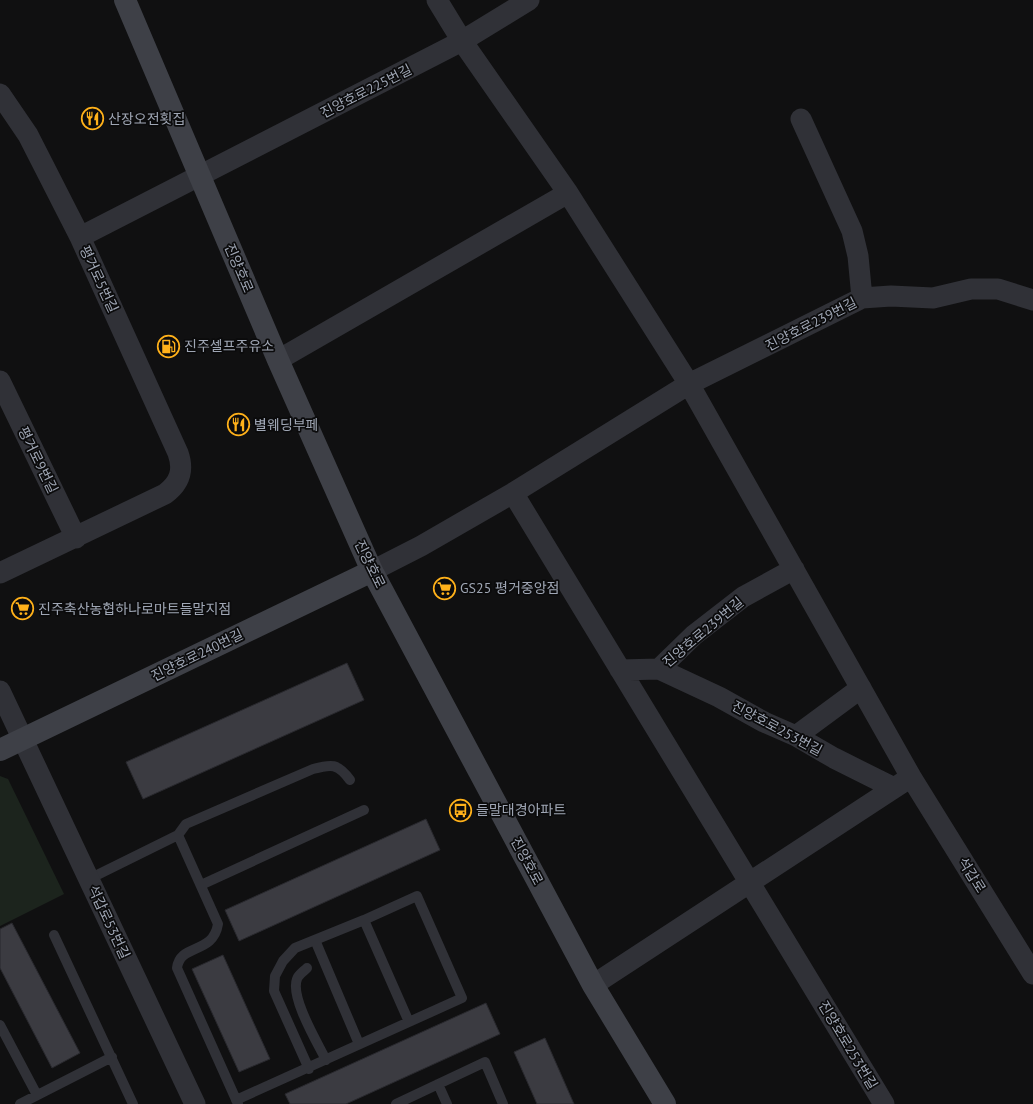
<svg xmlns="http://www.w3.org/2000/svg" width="1033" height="1104" viewBox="0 0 1033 1104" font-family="'PT Sans','Noto Sans KR',sans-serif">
	<rect width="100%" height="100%" fill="#101011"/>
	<path fill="#1c241d" d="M 0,776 L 8,779 L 64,894 L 0,926 Z"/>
	<path fill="#3b3b41" stroke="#29292e" d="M 347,663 L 364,700 L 143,799 L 126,762 Z
		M 426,819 L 440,850 L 239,941 L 225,910 Z
		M 12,923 L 80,1053 L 52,1068 L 0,968 L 0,929 Z
		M 223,955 L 270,1059 L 239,1072 L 192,969 Z
		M 486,1003 L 500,1034 L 346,1104 L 290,1104 L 285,1094 Z
		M 545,1038 L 574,1104 L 537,1104 L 514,1052 Z"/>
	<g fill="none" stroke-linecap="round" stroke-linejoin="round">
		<path stroke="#303137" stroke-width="10" d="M 178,835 L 218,924 C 213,955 180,943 177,968 L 238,1104
			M 89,879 L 178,835 L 186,824 L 313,769 C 331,764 338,763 350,780
			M 201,885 L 364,810
			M 364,920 L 409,1022
			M 54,935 L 133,1104
			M 315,940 L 359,1044
			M 307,968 C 304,971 298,975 297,979 C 290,997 317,1042 326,1060
			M 0,1025 L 37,1095
			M 438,1084 L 447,1104
			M 236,1100 L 462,998 L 417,896 L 364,920 L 295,948 L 283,961 L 275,976 L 274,991 L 309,1069
			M 20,1104 L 112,1057
			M 396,1104 L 485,1062 L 503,1104"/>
		<path stroke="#303137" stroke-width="21" d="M 437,0 L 462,41 L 568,193 L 689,384 L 911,777 L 1033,974
			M 0,94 L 28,135 L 80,237 L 178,453 C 184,470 180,483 165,494 L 0,573
			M 801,119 L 852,231 L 858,256 L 862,298
			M 80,237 L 462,41 L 529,0
			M 278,360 L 568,193
			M 0,381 L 76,538
			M 513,493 L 884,1104
			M 372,571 L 421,546 L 513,493 L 689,384 L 862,298 L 891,296 L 933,298 L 971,289 L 998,289 L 1033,300
			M 659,669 L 719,697 L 764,722 L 796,736 L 834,758 L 894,788
			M 620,670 L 659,669 L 694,635 L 743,597 L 794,569
			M 0,691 L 195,1104
			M 796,736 L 861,688
			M 593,985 L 911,777"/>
		<path stroke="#3e4047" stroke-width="22" d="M 125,0 L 278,360 L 372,571 L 593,985 L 665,1104
			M 0,750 L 372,571"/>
	</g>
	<defs>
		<symbol id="restaurant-ring" viewBox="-11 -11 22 22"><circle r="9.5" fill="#0b0b0c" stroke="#ffb11a" stroke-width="1.5"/><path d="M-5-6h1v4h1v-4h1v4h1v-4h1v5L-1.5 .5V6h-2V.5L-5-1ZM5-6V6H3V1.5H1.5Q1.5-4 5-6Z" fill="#ffb11a"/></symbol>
		<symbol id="fuel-ring" viewBox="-11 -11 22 22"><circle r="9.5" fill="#0b0b0c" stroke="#ffb11a" stroke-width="1.5"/><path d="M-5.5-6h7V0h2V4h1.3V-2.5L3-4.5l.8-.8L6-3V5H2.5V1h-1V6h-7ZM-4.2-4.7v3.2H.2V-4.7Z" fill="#ffb11a"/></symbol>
		<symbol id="supermarket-ring" viewBox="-11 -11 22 22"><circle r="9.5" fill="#0b0b0c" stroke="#ffb11a" stroke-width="1.5"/><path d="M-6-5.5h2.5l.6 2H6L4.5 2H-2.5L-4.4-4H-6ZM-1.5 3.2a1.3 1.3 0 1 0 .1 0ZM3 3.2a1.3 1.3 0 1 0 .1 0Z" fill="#ffb11a"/></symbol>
		<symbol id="bus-ring" viewBox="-11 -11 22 22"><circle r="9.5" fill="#0b0b0c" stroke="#ffb11a" stroke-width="1.5"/><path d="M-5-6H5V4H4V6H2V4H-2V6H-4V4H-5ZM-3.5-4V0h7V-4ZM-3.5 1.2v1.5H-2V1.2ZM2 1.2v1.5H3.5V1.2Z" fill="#ffb11a"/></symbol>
	</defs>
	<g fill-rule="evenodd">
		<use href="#restaurant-ring" x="80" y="106" width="25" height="25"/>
		<use href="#fuel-ring" x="156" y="334" width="25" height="25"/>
		<use href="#restaurant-ring" x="226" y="412" width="25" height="25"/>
		<use href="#supermarket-ring" x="432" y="576" width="25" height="25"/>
		<use href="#supermarket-ring" x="10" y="596" width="25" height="25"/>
		<use href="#bus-ring" x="448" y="798" width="25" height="25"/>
	</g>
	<g text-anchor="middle" stroke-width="3.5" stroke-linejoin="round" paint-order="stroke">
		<g font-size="14" fill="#9fa6b4" stroke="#0b0b0c">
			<text transform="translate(366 91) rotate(-27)" y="5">진양호로225번길</text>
			<text transform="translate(239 268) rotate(67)" y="5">진양호로</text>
			<text transform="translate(99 279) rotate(65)" y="5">평거로5번길</text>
			<text transform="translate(811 324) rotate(-27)" y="5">진양호로239번길</text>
			<text transform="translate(38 460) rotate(64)" y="5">평거로9번길</text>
			<text transform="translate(370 564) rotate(64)" y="5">진양호로</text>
			<text transform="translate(703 632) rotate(-40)" y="5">진양호로239번길</text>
			<text transform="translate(197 655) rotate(-26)" y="5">진양호로240번길</text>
			<text transform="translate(777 728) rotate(28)" y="5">진양호로253번길</text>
			<text transform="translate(527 861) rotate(62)" y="5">진양호로</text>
			<text transform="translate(972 875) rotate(58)" y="5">석갑로</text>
			<text transform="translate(109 922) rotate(65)" y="5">석갑로53번길</text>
			<text transform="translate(848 1045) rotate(59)" y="5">진양호로253번길</text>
		</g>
		<g font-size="14" fill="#9fa6b4" stroke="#0b0b0c" text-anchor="start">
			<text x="108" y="124">산장오전횟집</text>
			<text x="184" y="351">진주셀프주유소</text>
			<text x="254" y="430">별웨딩부페</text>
			<text x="460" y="593">GS25 평거중앙점</text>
			<text x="38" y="614">진주축산농협하나로마트들말지점</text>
			<text x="476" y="815">들말대경아파트</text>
		</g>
	</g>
</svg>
